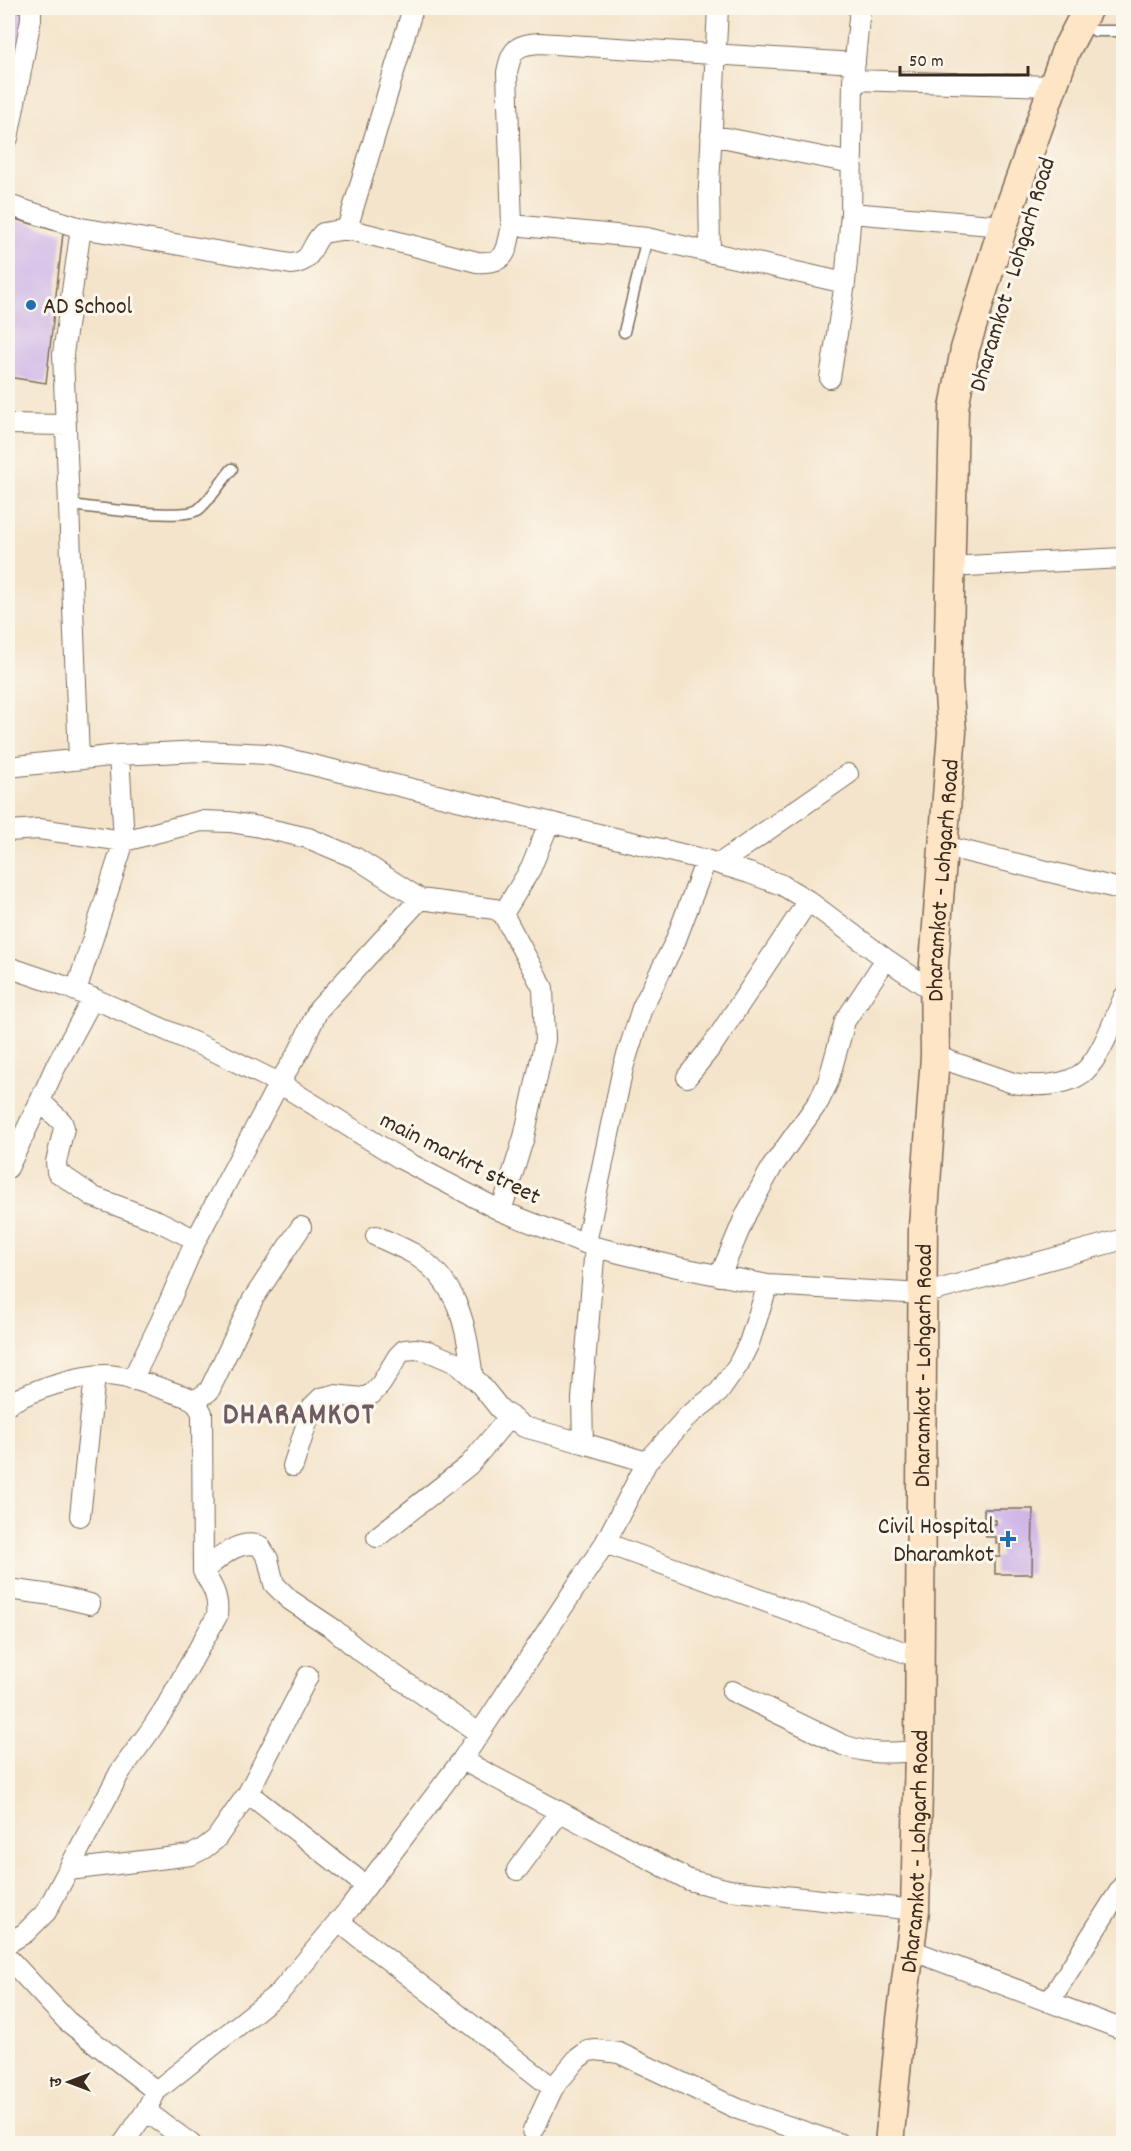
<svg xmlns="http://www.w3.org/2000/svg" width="1131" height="2151" viewBox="0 0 1131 2151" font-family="Dekko,'Playpen Sans Deva',sans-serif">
	<rect width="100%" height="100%" fill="#fbf7ec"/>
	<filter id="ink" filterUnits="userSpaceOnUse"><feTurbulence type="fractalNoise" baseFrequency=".0167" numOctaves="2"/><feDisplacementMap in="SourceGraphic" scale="12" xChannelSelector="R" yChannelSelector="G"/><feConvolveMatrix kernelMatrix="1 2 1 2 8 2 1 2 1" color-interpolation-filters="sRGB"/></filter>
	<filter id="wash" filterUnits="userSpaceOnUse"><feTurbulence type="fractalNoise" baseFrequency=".008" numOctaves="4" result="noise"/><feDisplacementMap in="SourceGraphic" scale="24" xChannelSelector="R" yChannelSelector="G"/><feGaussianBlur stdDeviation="1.35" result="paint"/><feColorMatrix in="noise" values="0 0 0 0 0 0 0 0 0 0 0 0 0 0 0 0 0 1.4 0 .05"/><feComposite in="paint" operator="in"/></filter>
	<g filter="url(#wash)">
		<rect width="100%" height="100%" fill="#f4e4cb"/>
		<g id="blocks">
			<path fill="#ceb6e7" d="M 8,9 L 29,14 L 8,100 Z
				M 8,217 L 63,233 L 46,383 L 8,377 Z
				M 984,1509 L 1033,1509 L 1032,1574 L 995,1574 L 995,1557 L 1000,1557 L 1000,1543 L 996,1543 L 996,1537 L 986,1537 L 986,1524 L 996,1524 L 996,1520 L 984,1520 Z"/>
		</g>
	</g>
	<g filter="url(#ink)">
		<use href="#blocks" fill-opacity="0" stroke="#7c6b5b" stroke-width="1.5"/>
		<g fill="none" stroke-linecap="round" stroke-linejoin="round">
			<defs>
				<path id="lane" d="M 1095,31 L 1124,31
					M 624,332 L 647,238
					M 69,505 C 92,507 185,521 199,509 C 211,499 221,482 232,469"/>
				<path id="street" d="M 413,8 L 347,229 L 477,262 C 508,264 506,252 512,225 L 507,72 C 512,49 516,45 539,43 L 855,63
					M 853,80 L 1052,86
					M 711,135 L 852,163
					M 8,138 L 31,19 L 31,8
					M 8,205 L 81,228 L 63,354 L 79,759
					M 851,213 L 1003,226
					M 512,225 L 647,238 L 845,283
					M 81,228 L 291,264 C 314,262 309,246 323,233 L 347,229
					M 710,253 L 709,186 L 718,8
					M 830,378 L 845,283 L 851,213 L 853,80 L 860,8
					M 8,424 L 66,425
					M 967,566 L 1124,558
					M 8,767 L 119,755 L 201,751 L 267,754 L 706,860 L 749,873 L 782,885 L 807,900 L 886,959 L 933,991
					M 8,831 L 39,829 L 124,841 L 201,821 L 230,822 L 260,827 L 308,838 L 356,858 L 420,899 L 495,909 L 503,914 L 531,868 L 549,823
					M 944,846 L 1124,890
					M 719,864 L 848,774
					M 8,967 L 67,987 L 216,1052 L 279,1083 L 401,1159 L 501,1211 L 595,1247 L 677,1267 L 768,1285 L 923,1294 L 1124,1239
					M 76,991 L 124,841 L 119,755
					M 93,998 L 54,1070 L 40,1101 L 62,1122 L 64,1128 L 56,1162 L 57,1172 L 94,1197 L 158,1221 L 196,1240
					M 935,1056 L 1013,1083 C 1034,1087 1067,1087 1085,1071 C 1102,1055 1114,1019 1124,997
					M 687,1077 L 712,1046 L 808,901
					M 8,1168 L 40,1101
					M 501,1211 L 524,1137 L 545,1040 L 543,988 L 503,914
					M 376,1236 C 389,1242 402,1247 414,1254 C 461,1284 466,1328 473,1378
					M 586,1243 L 623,1068 L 642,1008 L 675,942 L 706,860
					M 595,1247 L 582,1399 L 583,1443 L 647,1462
					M 720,1276 L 746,1214 L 772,1167 L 819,1101 L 828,1082 L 845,1021 L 886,959
					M 132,1380 L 161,1321 L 196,1240 L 279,1083 L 299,1051 L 318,1010 L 420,899
					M 195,1401 L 209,1391 L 253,1299 L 301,1227
					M 8,1404 C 32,1390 77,1375 106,1375 C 132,1376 161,1389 187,1397 L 195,1401 L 202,1413 L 203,1571 C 213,1587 219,1597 217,1616 L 167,1705 L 150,1731 L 120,1772 L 46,1912 L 25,1933 L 8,1943
					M 293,1466 L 312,1407 L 321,1398 L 334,1395 L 362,1398 L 372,1394 L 381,1384 L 398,1356 L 404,1350 L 416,1349 L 428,1351 L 456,1363 L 479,1383 L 500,1409 L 524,1427 L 583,1443
					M 80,1516 L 95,1376
					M 377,1537 L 469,1465 L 510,1416
					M 605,1543 L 920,1658
					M 203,1571 C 220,1558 238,1538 260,1546 L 268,1559 L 274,1584 L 290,1600 L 335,1630 L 357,1649 L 479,1733
					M 8,1589 L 52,1595 L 90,1604
					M 732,1691 L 843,1745 C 871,1755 890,1753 919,1751
					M 462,1760 L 689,1880 L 729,1890 L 915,1910
					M 248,1793 L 366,1886
					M 69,1870 L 191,1855 L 203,1849 L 216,1839 L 248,1793 L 308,1676
					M 517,1870 L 559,1813
					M 338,1921 L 553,2088
					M 911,1950 L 1124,2030
					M 8,1958 L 67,2021 L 156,2091 L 280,1992 L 350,1908 L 462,1760 L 605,1543 L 647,1462 L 687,1417 L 719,1392 L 738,1365 L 749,1343 L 768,1285
					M 1049,2002 L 1124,1884
					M 156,2091 L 146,2111 L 191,2144
					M 533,2131 L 553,2088 L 577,2059 L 588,2051 L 596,2050 L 619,2053 L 738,2109 L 840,2144
					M 123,2144 L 146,2111"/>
				<g id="secondary">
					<path id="s1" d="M 889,2144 L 901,2020 L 915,1910 L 919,1751 L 923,1227 L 935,1056 L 934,964 L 952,732 L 948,683 L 954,408 L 965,349 L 1003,226 L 1066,50 L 1088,8"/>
				</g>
			</defs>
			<use href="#lane" stroke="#7c6b5b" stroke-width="13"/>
			<use href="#street" stroke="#7c6b5b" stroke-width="22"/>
			<use href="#secondary" stroke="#7c6b5b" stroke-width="31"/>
			<use href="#lane" stroke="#fff" stroke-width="10"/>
			<use href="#street" stroke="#fff" stroke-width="20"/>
			<use href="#secondary" stroke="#fee5c5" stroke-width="28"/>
		</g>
	</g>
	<g fill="#1f6fb2" stroke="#fbf7ec" stroke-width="2">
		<circle cx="31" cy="305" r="6"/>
		<path d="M1005 1530h6v6h6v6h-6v6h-6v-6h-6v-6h6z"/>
	</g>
	<g text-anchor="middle" stroke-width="6" stroke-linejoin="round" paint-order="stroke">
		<g font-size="24" fill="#3b2a1e" stroke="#fbf7ec">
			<text transform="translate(1011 274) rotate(-73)" y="8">Dharamkot - Lohgarh Road</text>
			<text dy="8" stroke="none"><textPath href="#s1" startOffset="1266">Dharamkot - Lohgarh Road</textPath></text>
			<text transform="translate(461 1157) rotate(27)" y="8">main markrt street</text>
			<text dy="8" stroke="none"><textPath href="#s1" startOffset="780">Dharamkot - Lohgarh Road</textPath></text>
			<text dy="8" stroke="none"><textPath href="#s1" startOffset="294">Dharamkot - Lohgarh Road</textPath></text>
		</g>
		<g font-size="24" fill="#3b2a1e" stroke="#fbf7ec" text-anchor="start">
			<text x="43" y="313">AD School</text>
			<text x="994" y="1533" text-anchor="end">Civil Hospital<tspan x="994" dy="28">Dharamkot</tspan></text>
		</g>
		<g font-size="30" font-weight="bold" letter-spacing="1.5" fill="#6e5b64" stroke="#fbf7ec">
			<text x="299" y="1423">DHARAMKOT</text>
		</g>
	</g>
	<rect width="1131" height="2151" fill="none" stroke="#fbf7ec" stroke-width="30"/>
	<g transform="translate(69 2082) rotate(270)" stroke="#fbf7ec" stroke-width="4.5" paint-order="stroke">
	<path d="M0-4.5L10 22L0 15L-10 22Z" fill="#3b2a1e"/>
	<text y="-9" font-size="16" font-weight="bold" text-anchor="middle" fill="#3b2a1e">उ</text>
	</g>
	<path d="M900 66v9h128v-9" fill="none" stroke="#3b2a1e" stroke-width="3"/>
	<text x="909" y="66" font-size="18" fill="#3b2a1e" stroke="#fbf7ec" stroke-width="4.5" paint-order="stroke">50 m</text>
</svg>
